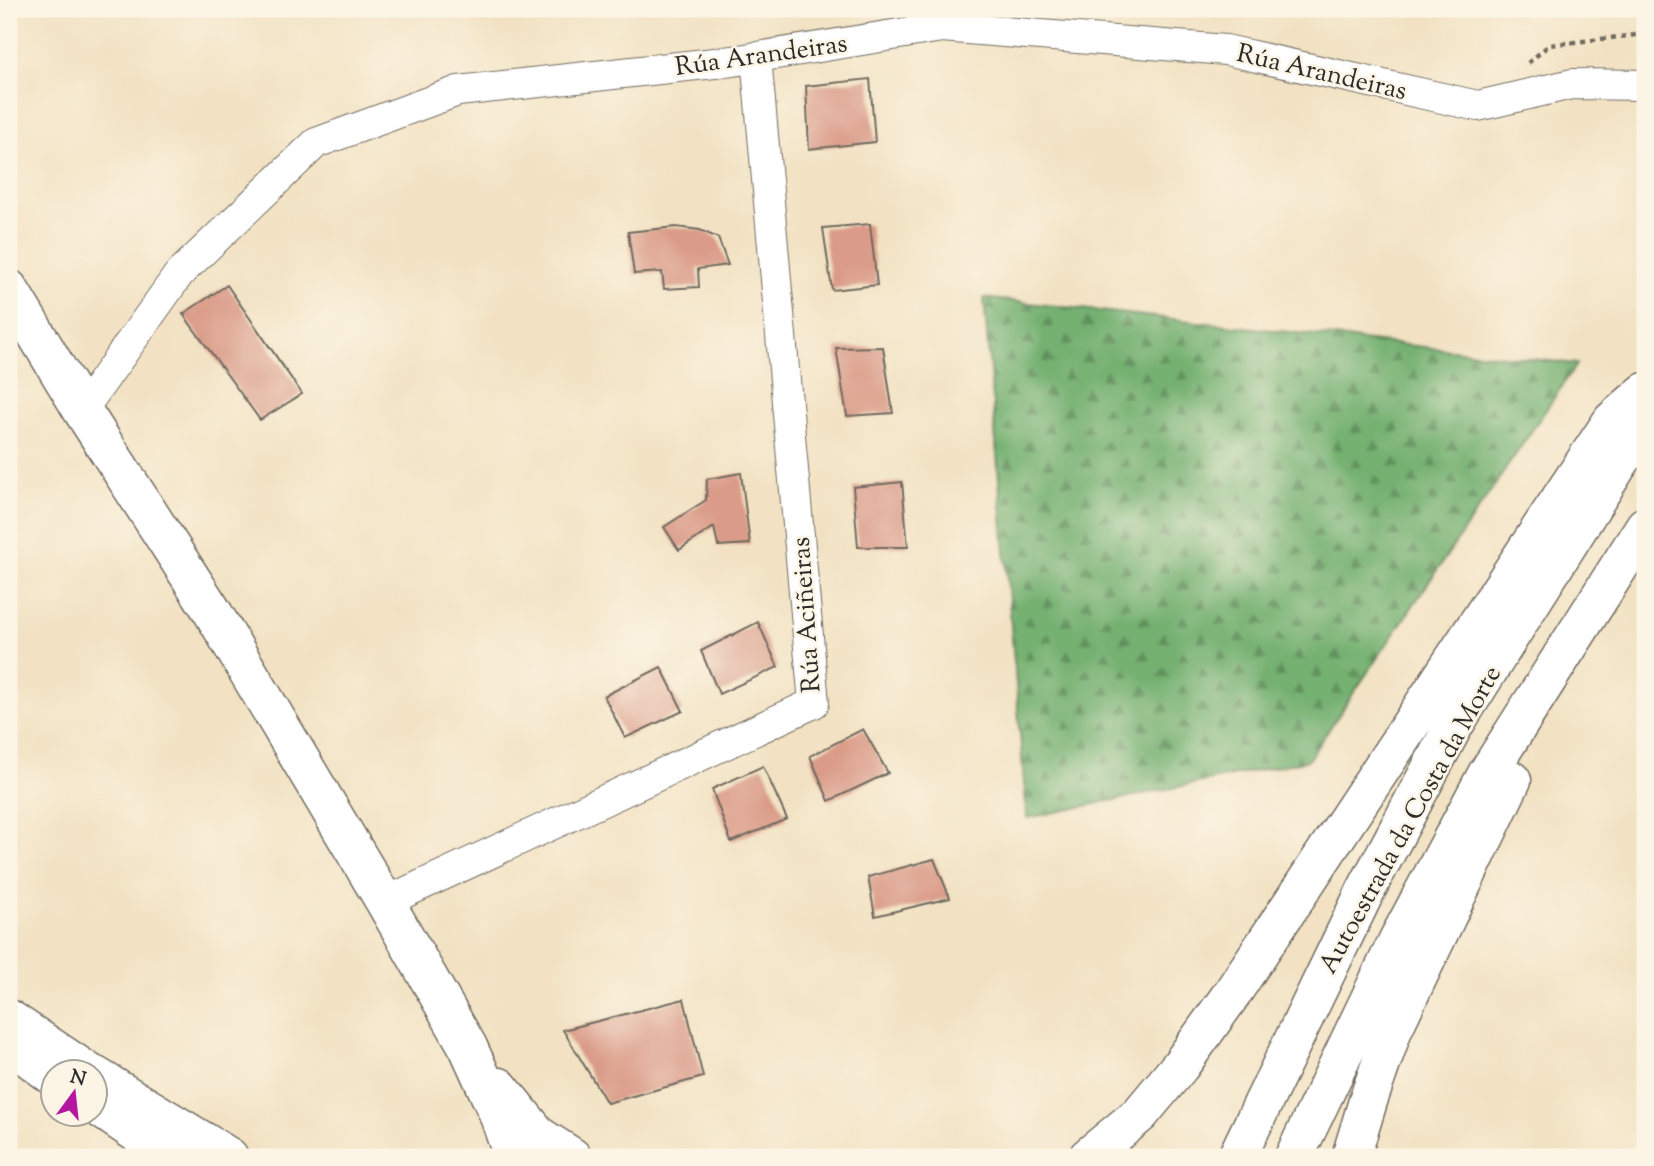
<svg xmlns="http://www.w3.org/2000/svg" width="1654" height="1166" viewBox="0 0 1654 1166" font-family="'Sorts Mill Goudy',serif">
	<defs>
		<pattern id="forest-firs" width="22" height="20" patternUnits="userSpaceOnUse" patternTransform="scale(1.75)"><rect width="22" height="20" fill="#75b171"/><path d="M5 1l3.5 6h-7zM16 11l3.5 6h-7z" fill="#60905d"/></pattern>
	</defs>
	<rect width="100%" height="100%" fill="#fcf5e5"/>
	<filter id="ink" filterUnits="userSpaceOnUse"><feTurbulence type="fractalNoise" baseFrequency=".0143" numOctaves="2"/><feDisplacementMap in="SourceGraphic" scale="14" xChannelSelector="R" yChannelSelector="G"/><feConvolveMatrix kernelMatrix="1 2 1 2 8 2 1 2 1" color-interpolation-filters="sRGB"/></filter>
	<filter id="wash" filterUnits="userSpaceOnUse"><feTurbulence type="fractalNoise" baseFrequency=".00686" numOctaves="4" result="noise"/><feDisplacementMap in="SourceGraphic" scale="28" xChannelSelector="R" yChannelSelector="G"/><feGaussianBlur stdDeviation="1.57" result="paint"/><feColorMatrix in="noise" values="0 0 0 0 0 0 0 0 0 0 0 0 0 0 0 0 0 1.4 0 .05"/><feComposite in="paint" operator="in"/></filter>
	<g filter="url(#wash)">
		<rect width="100%" height="100%" fill="#f2e2c3"/>
		<path fill="url(#forest-firs)" stroke="#506e4e" stroke-width="2" d="M 984,298 L 1577,364 L 1308,760 L 1027,818 Z"/>
		<g id="blocks">
			<path fill="#da9b88" d="M 870,79 L 875,142 L 809,149 L 806,86 Z
				M 870,224 L 877,285 L 832,290 L 823,228 Z
				M 676,227 L 700,230 L 718,238 L 728,265 L 698,269 L 699,287 L 664,289 L 662,272 L 634,274 L 628,232 Z
				M 227,285 L 302,394 L 260,420 L 183,314 Z
				M 883,347 L 893,413 L 847,416 L 836,348 Z
				M 741,473 L 750,544 L 718,546 L 714,527 L 679,550 L 664,527 L 706,500 L 707,479 Z
				M 902,482 L 908,547 L 858,547 L 853,487 Z
				M 758,622 L 778,667 L 719,694 L 701,651 Z
				M 661,667 L 683,711 L 625,738 L 604,696 Z
				M 863,729 L 888,773 L 829,801 L 810,756 Z
				M 763,766 L 787,819 L 731,842 L 712,789 Z
				M 934,859 L 950,898 L 875,916 L 868,877 Z
				M 684,999 L 703,1077 L 607,1103 L 563,1030 Z"/>
		</g>
	</g>
	<g filter="url(#ink)">
		<use href="#blocks" fill-opacity="0" stroke="#716b60" stroke-width="2"/>
		<g fill="none" stroke-linecap="round" stroke-linejoin="round">
			<defs>
				<path id="street" d="M 82,410 L 179,274 L 316,143 L 458,91 L 733,61 L 942,27 L 1226,50 L 1478,106 L 1572,84 L 1645,85
					M 385,902 L 814,703 L 756,57"/>
				<path id="secondary" d="M 9,289 L 82,410 L 212,611 L 385,902 L 468,1047 L 498,1113 L 513,1157
					M 499,1087 L 539,1136 L 572,1157"/>
				<path id="primary" d="M 9,1019 L 88,1072
					M 94,1075 L 229,1157"/>
				<path id="highway" d="M 9,1043 L 52,1075
					M 94,1104 L 172,1157
					M 1088,1157 L 1140,1114 L 1180,1066 L 1233,992 L 1612,421 L 1645,392
					M 1237,1157 L 1366,890 L 1454,725 L 1645,422
					M 1294,1157 L 1398,940 L 1487,774 L 1645,526
					M 1351,1157 L 1368,1101 L 1393,1029 L 1512,780"/>
			</defs>
			<use href="#street" stroke="#716b60" stroke-width="32"/>
			<use href="#secondary" stroke="#716b60" stroke-width="41"/>
			<use href="#primary" stroke="#716b60" stroke-width="41"/>
			<use href="#highway" stroke="#716b60" stroke-width="41"/>
			<path stroke="#716b60" stroke-width="4.5" stroke-dasharray="5 5" stroke-linecap="butt" d="M 284,9 L 303,9
				M 799,9 L 822,15
				M 1528,63 L 1549,45 L 1645,34"/>
			<use href="#street" stroke="#fff" stroke-width="30"/>
			<use href="#secondary" stroke="#fff" stroke-width="38"/>
			<use href="#primary" stroke="#fff" stroke-width="38"/>
			<use href="#highway" stroke="#fff" stroke-width="38"/>
		</g>
	</g>
	<g text-anchor="middle" stroke-width="5" stroke-linejoin="round" paint-order="stroke">
		<g font-size="26" fill="#2b2b2b" stroke="#fcf5e5">
			<text transform="translate(761 54) rotate(-8)" y="9">Rúa Arandeiras</text>
			<text transform="translate(1322 71) rotate(13)" y="9">Rúa Arandeiras</text>
			<text transform="translate(805 615) rotate(-94)" y="9">Rúa Aciñeiras</text>
			<text transform="translate(1409 819) rotate(-61)" y="9">Autoestrada da Costa da Morte</text>
		</g>
	</g>
	<rect width="1654" height="1166" fill="none" stroke="#fcf5e5" stroke-width="35"/>
	<g transform="translate(74 1093) rotate(15)"><circle r="33" fill="#fcf5e5" stroke="#a8a49b" stroke-width="2"/>
	<path d="M0-5L12 26L0 18L-12 26Z" fill="#b5179e"/>
	<text y="-10" font-size="19" font-weight="bold" text-anchor="middle" fill="#2b2b2b">N</text>
	</g>
</svg>
